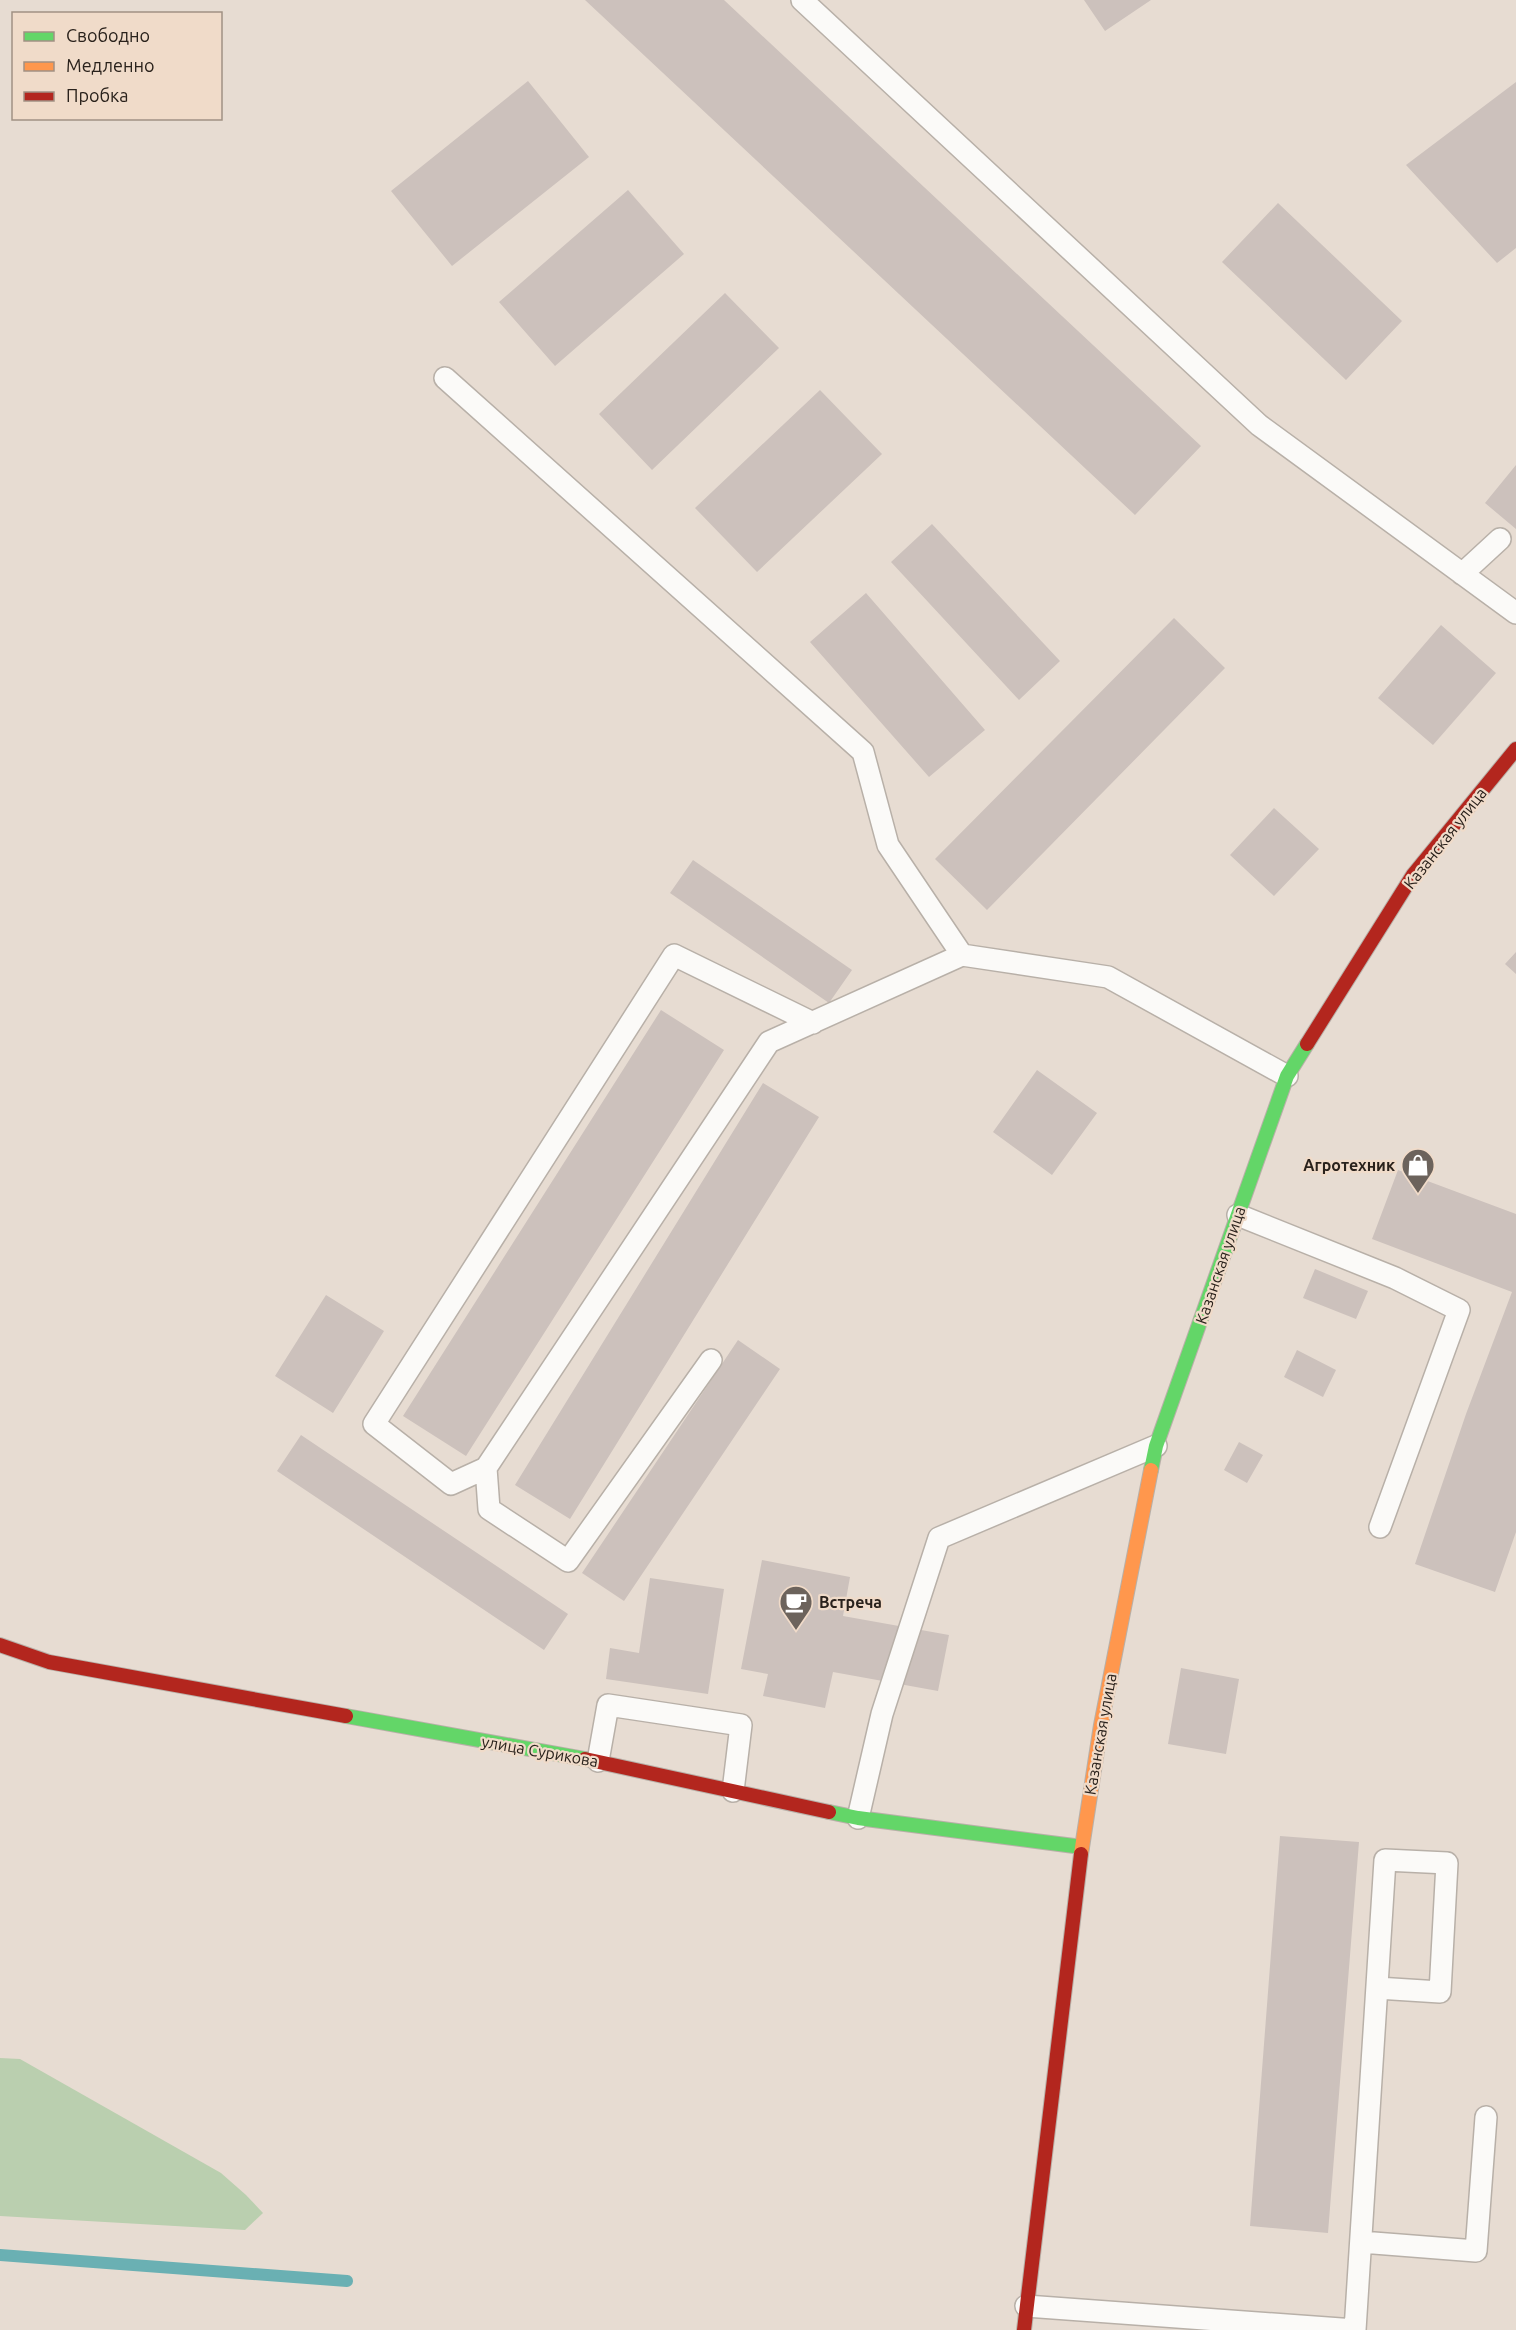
<svg xmlns="http://www.w3.org/2000/svg" width="1516" height="2330" viewBox="0 0 1516 2330" font-family="Ubuntu,sans-serif">
	<rect width="100%" height="100%" fill="#e7dcd2"/>
	<path fill="#bacfaf" d="M 0,2058 L 20,2059 L 221,2173 L 246,2195 L 263,2213 L 245,2230 L 0,2216 Z"/>
	<g fill="none" stroke-linecap="round" stroke-linejoin="round">
		<path stroke="#6ab0b3" stroke-width="12" d="M 0,2255 L 347,2281"/>
	</g>
	<path fill="#ccc1bc" d="M 585,0 L 724,0 L 1201,446 L 1135,515 Z
		M 1084,0 L 1151,0 L 1105,31 Z
		M 528,81 L 589,157 L 452,266 L 391,191 Z
		M 1516,82 L 1516,248 L 1497,263 L 1406,165 Z
		M 628,190 L 684,254 L 555,366 L 499,302 Z
		M 1278,203 L 1402,321 L 1346,380 L 1222,262 Z
		M 725,293 L 779,348 L 652,470 L 599,414 Z
		M 820,390 L 882,454 L 757,572 L 695,508 Z
		M 1516,465 L 1516,529 L 1485,503 Z
		M 932,524 L 1060,661 L 1019,700 L 891,562 Z
		M 866,593 L 985,730 L 929,777 L 810,642 Z
		M 1174,618 L 1225,668 L 987,910 L 935,859 Z
		M 1441,625 L 1496,673 L 1433,745 L 1378,698 Z
		M 1274,808 L 1319,849 L 1274,896 L 1230,855 Z
		M 693,860 L 852,970 L 829,1003 L 670,893 Z
		M 1516,952 L 1516,974 L 1505,964 Z
		M 661,1010 L 724,1050 L 466,1456 L 403,1416 Z
		M 1037,1070 L 1097,1113 L 1052,1175 L 993,1132 Z
		M 763,1083 L 819,1117 L 570,1519 L 515,1485 Z
		M 1398,1170 L 1516,1214 L 1516,1532 L 1495,1592 L 1415,1564 L 1466,1414 L 1512,1292 L 1372,1239 Z
		M 1315,1269 L 1368,1291 L 1356,1319 L 1303,1298 Z
		M 326,1295 L 384,1331 L 333,1413 L 275,1376 Z
		M 738,1340 L 780,1369 L 624,1601 L 582,1573 Z
		M 1297,1350 L 1336,1370 L 1323,1397 L 1284,1377 Z
		M 301,1435 L 568,1614 L 544,1650 L 277,1471 Z
		M 1239,1442 L 1263,1455 L 1247,1483 L 1224,1470 Z
		M 762,1560 L 850,1577 L 843,1616 L 949,1635 L 938,1691 L 833,1672 L 825,1708 L 763,1696 L 768,1674 L 741,1669 Z
		M 650,1578 L 724,1589 L 708,1694 L 606,1679 L 610,1648 L 639,1653 Z
		M 1181,1668 L 1239,1679 L 1226,1754 L 1168,1744 Z
		M 1280,1836 L 1359,1842 L 1328,2233 L 1250,2226 Z"/>
	<g fill="none" stroke-linecap="round" stroke-linejoin="round">
		<defs>
			<path id="lane" d="M 802,0 L 1259,425 L 1516,613
				M 445,378 L 863,752 L 888,845 L 962,955
				M 1462,574 L 1500,539
				M 1238,1215 L 1395,1278 L 1459,1310 L 1380,1527
				M 711,1360 L 568,1561 L 489,1509 L 486,1468 L 451,1484 L 374,1424 L 674,955 L 813,1023
				M 486,1468 L 769,1042 L 962,955 L 1108,977 L 1287,1076
				M 598,1761 L 608,1705 L 741,1725 L 733,1791
				M 858,1818 L 882,1714 L 939,1538 L 1156,1446
				M 1361,2242 L 1476,2251 L 1486,2117
				M 1026,2306 L 1355,2330
				M 1355,2330 C 1365,2173 1375,2016 1385,1860 L 1447,1863 L 1440,1992 L 1377,1988"/>
			<path id="fast" d="M 1151,1470 L 1156,1446 L 1287,1076 L 1307,1044
				M 346,1716 L 585,1759
				M 829,1812 L 858,1818 L 1082,1847"/>
			<path id="slow" d="M 1081,1854 L 1101,1725 L 1151,1470"/>
			<path id="jam" d="M 1307,1044 L 1413,875 L 1516,749
				M 0,1645 L 49,1662 L 346,1716
				M 585,1759 L 829,1812
				M 1024,2330 L 1081,1854"/>
		</defs>
		<use href="#lane" stroke="#b8b0a8" stroke-width="24"/>
		<use href="#fast" stroke="#b8b0a8" stroke-width="16"/>
		<use href="#slow" stroke="#b8b0a8" stroke-width="16"/>
		<use href="#jam" stroke="#b8b0a8" stroke-width="16"/>
		<use href="#lane" stroke="#fbfaf8" stroke-width="21"/>
		<use href="#fast" stroke="#63d668" stroke-width="14"/>
		<use href="#slow" stroke="#ff974d" stroke-width="14"/>
		<use href="#jam" stroke="#b3261e" stroke-width="14"/>
	</g>
	<defs>
		<symbol id="shop-pin" viewBox="-11 -11 22 30"><path d="M0 17L-7.5 6A9.5 9.5 0 1 1 7.5 6Z" fill="#6c635c" stroke="#f0dbc9"/><path d="M-5-2.5h2.3a2.7 3.5 0 0 1 5.4 0H5L5.5 6h-11ZM-1.5-2.5h3a1.5 2.3 0 0 0-3 0Z" fill="#fff"/></symbol>
		<symbol id="cafe-pin" viewBox="-11 -11 22 30"><path d="M0 17L-7.5 6A9.5 9.5 0 1 1 7.5 6Z" fill="#6c635c" stroke="#f0dbc9"/><path d="M-5.5-4.5H6V0H3Q3 3.5 0 3.5H-2.5Q-5.5 3.5-5.5 0ZM3-3.2v2h1.7v-2ZM-6 4.5H4V6H-6Z" fill="#fff"/></symbol>
	</defs>
	<g fill-rule="evenodd">
		<use href="#shop-pin" x="1399" y="1146" width="38" height="52"/>
		<use href="#cafe-pin" x="777" y="1583" width="38" height="52"/>
	</g>
	<g text-anchor="middle" stroke-width="4.5" stroke-linejoin="round" paint-order="stroke">
		<g font-size="16" fill="#2a221c" stroke="#f0dbc9">
			<text transform="translate(1445 838) rotate(-52)" y="6">Казанская улица</text>
			<text transform="translate(1220 1265) rotate(-71)" y="6">Казанская улица</text>
			<text transform="translate(1100 1734) rotate(-80)" y="6">Казанская улица</text>
			<text transform="translate(540 1751) rotate(10)" y="6">улица Сурикова</text>
		</g>
		<g font-size="16" font-weight="bold" fill="#2a221c" stroke="#f0dbc9" text-anchor="end">
			<text x="1395" y="1171">Агротехник</text>
			<text x="819" y="1608" text-anchor="start">Встреча</text>
		</g>
	</g>
	<rect x="12" y="12" width="210" height="108" fill="#f0dbc9" stroke="#a19184" stroke-width="1.5"/>
	<rect x="24" y="32" width="30" height="9" fill="#63d668" stroke="#a19184" stroke-width="1.5"/>
	<text x="66" y="42" font-size="18" fill="#2a221c">Свободно</text>
	<rect x="24" y="62" width="30" height="9" fill="#ff974d" stroke="#a19184" stroke-width="1.5"/>
	<text x="66" y="72" font-size="18" fill="#2a221c">Медленно</text>
	<rect x="24" y="92" width="30" height="9" fill="#b3261e" stroke="#a19184" stroke-width="1.5"/>
	<text x="66" y="102" font-size="18" fill="#2a221c">Пробка</text>
</svg>
